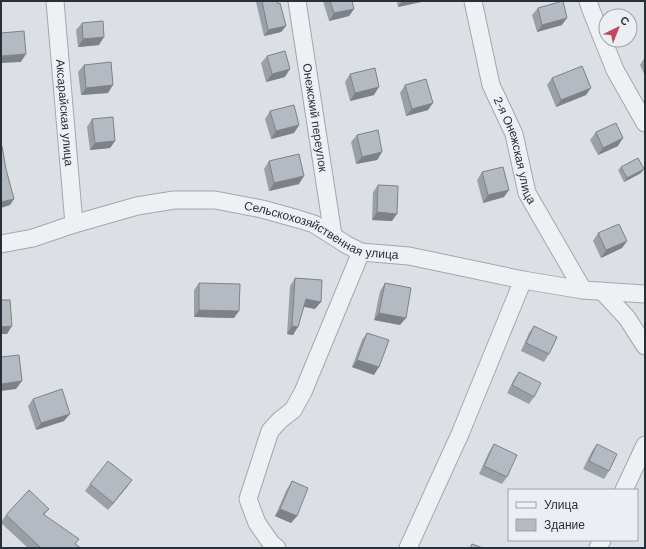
<svg xmlns="http://www.w3.org/2000/svg" width="646" height="549" viewBox="0 0 646 549" font-family="Arial,sans-serif">
	<rect width="100%" height="100%" fill="#dce0e5"/>
	<g fill="none" stroke-linecap="round" stroke-linejoin="round">
		<defs>
			<g id="minor">
				<path id="s1" d="M 55,1 L 74,224"/>
				<path id="s2" d="M 297,1 L 333,235"/>
				<path id="s3" d="M 473,1 L 491,85 L 514,134 L 527,193 L 583,290"/>
				<path d="M 588,1 L 591,10 L 615,70 L 645,123"/>
				<path id="s4" d="M 1,244 L 33,238 L 74,224 L 137,206 L 174,200 L 215,200 L 262,209 L 298,219 L 314,224 L 347,245 L 361,252 L 409,256 L 523,280 L 583,290 L 645,294"/>
				<path d="M 602,291 L 627,318 L 645,346"/>
				<path d="M 624,490 L 645,445"/>
				<path d="M 277,548 L 271,543 L 257,523 L 248,499 L 270,431 L 280,420 L 293,410 L 303,392 L 361,252"/>
				<path d="M 408,548 L 460,434 L 523,280"/>
				<path d="M 598,548 L 602,540"/>
			</g>
		</defs>
		<use href="#minor" stroke="#a2a7af" stroke-width="19"/>
		<use href="#minor" stroke="#eef1f4" stroke-width="17"/>
	</g>
	<path fill="#9ba0a7" d="M 255,1 L 277,1 L 286,26 L 281,32 L 264,36 L 256,2 L 255,2 Z
		M 323,1 L 352,1 L 354,9 L 349,16 L 329,21 Z
		M 397,1 L 421,1 L 421,2 L 398,7 Z
		M 538,8 L 562,25 L 537,32 L 532,15 Z
		M 82,23 L 99,45 L 78,47 L 76,30 Z
		M 267,56 L 285,77 L 266,82 L 261,63 Z
		M 645,57 L 645,76 L 640,65 Z
		M 84,65 L 108,93 L 81,95 L 78,72 Z
		M 350,74 L 374,95 L 350,101 L 345,82 Z
		M 552,78 L 586,95 L 556,107 L 547,85 Z
		M 405,85 L 428,110 L 406,116 L 400,93 Z
		M 270,111 L 299,125 L 294,133 L 271,139 L 265,119 Z
		M 92,119 L 115,141 L 110,148 L 90,150 L 87,127 Z
		M 596,132 L 618,146 L 598,155 L 590,140 Z
		M 357,135 L 382,152 L 377,160 L 356,164 L 351,142 Z
		M 269,161 L 299,184 L 269,191 L 264,169 Z
		M 621,167 L 641,173 L 624,182 L 618,170 Z
		M 482,172 L 504,197 L 483,203 L 477,180 Z
		M 378,185 L 392,221 L 372,220 L 373,192 Z
		M 598,233 L 627,241 L 622,248 L 601,258 L 593,241 Z
		M 295,278 L 315,309 L 304,307 L 293,335 L 287,334 L 290,286 Z
		M 199,283 L 234,318 L 194,317 L 194,290 Z
		M 385,283 L 400,325 L 374,320 L 380,291 Z
		M 534,326 L 549,354 L 544,362 L 521,351 L 529,333 Z
		M 367,333 L 374,375 L 352,367 L 362,340 Z
		M 519,372 L 534,397 L 529,404 L 507,393 L 514,379 Z
		M 33,399 L 64,421 L 36,430 L 28,406 Z
		M 494,444 L 507,477 L 502,484 L 479,474 L 489,452 Z
		M 597,444 L 609,471 L 604,479 L 583,469 L 592,451 Z
		M 132,480 L 108,510 L 85,491 L 90,484 Z
		M 292,481 L 297,516 L 291,523 L 275,516 L 287,489 Z
		M 49,509 L 44,515 L 75,544 L 81,548 L 28,548 L 1,523 L 1,522 L 6,515 Z"/>
	<path fill="#7e8288" d="M 402,1 L 421,1 L 421,2 L 398,7 Z
		M 354,9 L 349,16 L 329,21 L 334,13 Z
		M 567,18 L 562,25 L 537,32 L 542,25 Z
		M 286,26 L 281,32 L 264,36 L 268,30 Z
		M 104,37 L 99,45 L 78,47 L 83,39 Z
		M 26,54 L 21,62 L 1,63 L 1,56 Z
		M 290,69 L 285,77 L 266,82 L 272,74 Z
		M 113,85 L 108,93 L 81,95 L 86,88 Z
		M 379,87 L 374,95 L 350,101 L 355,93 Z
		M 591,88 L 586,95 L 556,107 L 561,100 Z
		M 433,103 L 428,110 L 406,116 L 412,109 Z
		M 299,125 L 294,133 L 271,139 L 276,131 Z
		M 623,138 L 618,146 L 598,155 L 603,148 Z
		M 115,141 L 110,148 L 90,150 L 95,143 Z
		M 382,152 L 377,160 L 356,164 L 362,157 Z
		M 644,169 L 641,173 L 624,182 L 627,178 Z
		M 304,176 L 299,184 L 269,191 L 274,183 Z
		M 509,190 L 504,197 L 483,203 L 488,195 Z
		M 14,199 L 10,205 L 1,208 L 1,202 Z
		M 377,212 L 397,214 L 392,221 L 372,220 Z
		M 627,241 L 622,248 L 601,258 L 606,250 Z
		M 306,299 L 321,302 L 315,309 L 301,306 Z
		M 199,310 L 239,311 L 234,318 L 194,317 Z
		M 379,313 L 406,318 L 400,325 L 374,320 Z
		M 12,326 L 7,334 L 1,334 L 1,327 Z
		M 292,326 L 298,327 L 293,335 L 287,334 Z
		M 357,360 L 379,367 L 374,375 L 352,367 Z
		M 22,381 L 16,389 L 1,391 L 1,384 Z
		M 70,414 L 64,421 L 36,430 L 41,423 Z
		M 132,480 L 127,487 L 108,510 L 113,503 Z
		M 280,509 L 297,516 L 291,523 L 275,516 Z"/>
	<path fill="#b4bac2" stroke="#7e8288" d="M 262,1 L 277,1 L 278,4 L 280,3 L 286,26 L 268,30 Z
		M 330,1 L 352,1 L 354,9 L 334,13 Z
		M 563,1 L 567,18 L 542,25 L 538,8 Z
		M 103,21 L 104,37 L 83,39 L 82,23 Z
		M 24,31 L 26,54 L 1,56 L 1,33 Z
		M 285,51 L 290,69 L 272,74 L 267,56 Z
		M 111,62 L 113,85 L 86,88 L 84,65 Z
		M 582,66 L 591,88 L 561,100 L 552,78 Z
		M 375,68 L 379,87 L 355,93 L 350,74 Z
		M 426,79 L 433,103 L 412,109 L 405,85 Z
		M 294,105 L 299,125 L 276,131 L 270,111 Z
		M 113,117 L 115,141 L 95,143 L 92,119 Z
		M 616,123 L 623,138 L 603,148 L 596,132 Z
		M 378,130 L 382,152 L 362,157 L 357,135 Z
		M 1,146 L 2,146 L 6,169 L 14,199 L 1,202 Z
		M 299,154 L 304,176 L 274,183 L 269,161 Z
		M 638,158 L 644,169 L 627,178 L 621,167 Z
		M 503,167 L 509,190 L 488,195 L 482,172 Z
		M 378,185 L 398,186 L 397,214 L 377,212 Z
		M 619,224 L 627,241 L 606,250 L 598,233 Z
		M 295,278 L 322,280 L 321,302 L 306,299 L 298,327 L 292,326 Z
		M 199,283 L 240,284 L 239,311 L 199,310 Z
		M 385,283 L 411,288 L 406,318 L 379,313 Z
		M 1,300 L 10,300 L 12,326 L 1,327 Z
		M 534,326 L 557,337 L 549,354 L 526,343 Z
		M 367,333 L 389,340 L 379,367 L 357,360 Z
		M 19,355 L 22,381 L 1,384 L 1,357 Z
		M 519,372 L 541,383 L 534,397 L 512,385 Z
		M 62,389 L 70,414 L 41,423 L 33,399 Z
		M 494,444 L 517,455 L 507,477 L 484,466 Z
		M 597,444 L 617,454 L 609,471 L 589,461 Z
		M 108,461 L 132,480 L 113,503 L 90,484 Z
		M 292,481 L 308,488 L 297,516 L 280,509 Z
		M 29,490 L 49,509 L 43,514 L 79,539 L 75,544 L 81,548 L 39,548 L 40,547 L 6,515 Z
		M 472,544 L 483,548 L 470,548 Z"/>
	<g text-anchor="middle" stroke-width="4" stroke-linejoin="round" paint-order="stroke">
		<g font-size="12" fill="#272f3b" stroke="#ebeff3">
			<text dy="4" stroke="none"><textPath href="#s1" startOffset="112">Аксарайская улица</textPath></text>
			<text dy="4" stroke="none"><textPath href="#s2" startOffset="118">Онежский переулок</textPath></text>
			<text dy="4" stroke="none"><textPath href="#s3" startOffset="156">2-я Онежская улица</textPath></text>
			<text dy="4" stroke="none"><textPath href="#s4" startOffset="332">Сельскохозяйственная улица</textPath></text>
		</g>
	</g>
	<rect width="646" height="549" fill="none" stroke="#272f3b" stroke-width="4"/>
	<rect x="508" y="489" width="130" height="52" fill="#ebeff3" stroke="#9da2a9"/>
	<rect x="516" y="502" width="20" height="6" fill="#eef1f4" stroke="#9da2a9"/>
	<text x="544" y="509" font-size="12" fill="#272f3b">Улица</text>
	<rect x="516" y="519" width="20" height="12" fill="#b4bac2" stroke="#9da2a9"/>
	<text x="544" y="529" font-size="12" fill="#272f3b">Здание</text>
	<g transform="translate(618 28) rotate(43)"><circle r="19" fill="#ebeff3" stroke="#9da2a9"/>
	<path d="M0-3L7 15L0 10L-7 15Z" fill="#c54661"/>
	<text y="-6" font-size="11" font-weight="bold" text-anchor="middle" fill="#272f3b">С</text>
	</g>
</svg>
